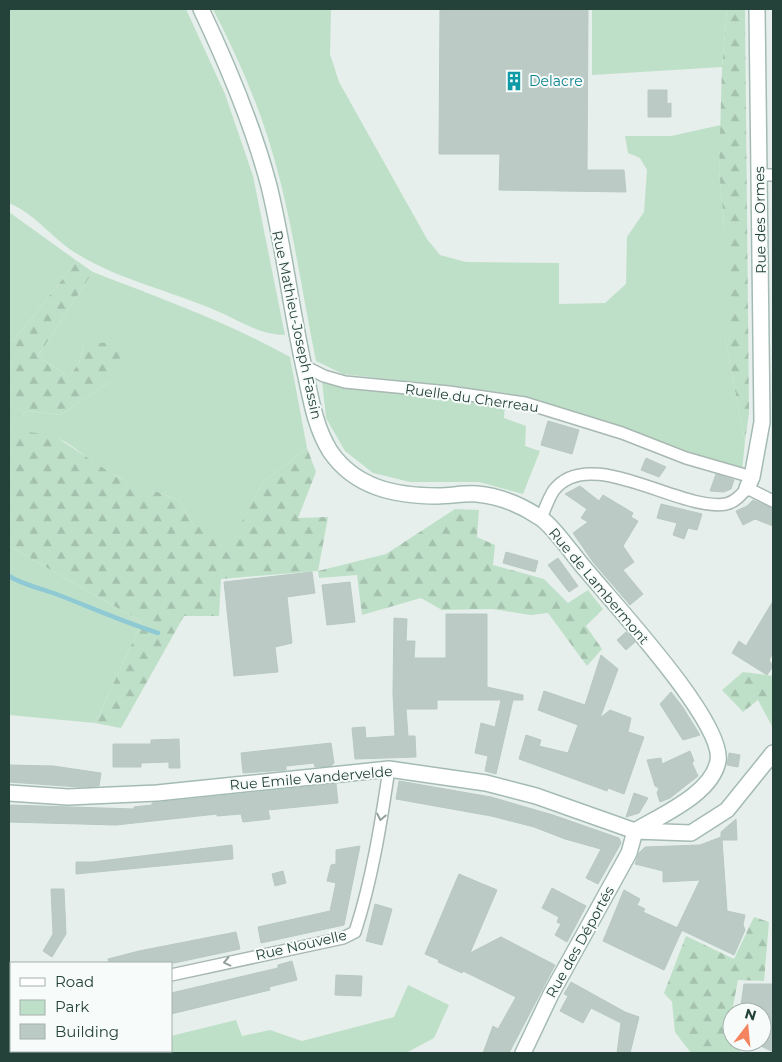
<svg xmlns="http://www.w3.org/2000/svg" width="782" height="1062" viewBox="0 0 782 1062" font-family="Montserrat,sans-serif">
	<defs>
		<pattern id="forest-firs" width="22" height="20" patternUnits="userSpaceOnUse" patternTransform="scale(1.25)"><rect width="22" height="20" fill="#bfe0c8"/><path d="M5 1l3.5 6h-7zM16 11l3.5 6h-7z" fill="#a4c1ad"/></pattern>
	</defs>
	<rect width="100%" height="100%" fill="#e6efeb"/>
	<path fill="#bfe0c8" d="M 9,9 L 186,9 L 225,94 L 253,176 L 285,335 C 259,335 241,321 217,311 C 172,291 122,281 79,255 C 53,240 37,215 9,203 Z
		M 213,9 L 331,9 L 330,54 L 339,82 L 427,239 L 440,255 L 466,262 L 559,263 L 559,304 L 605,303 L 626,284 L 627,237 L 644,212 L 647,170 L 640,158 L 628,153 L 625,136 L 671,136 L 721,125 L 719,169 L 725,236 L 725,339 L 745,441 L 742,471 L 618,426 L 496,392 L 343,374 L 316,361 C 301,288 291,210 268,138 C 254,94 234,50 213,9 Z
		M 592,9 L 727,9 L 722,67 L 592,75 Z
		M 9,212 L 77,261 L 15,339 L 9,341 Z
		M 93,272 C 159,298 228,322 290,357 L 307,448 L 263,482 L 241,524 L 224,547 L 194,527 L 179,500 C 159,492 137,486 118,477 C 74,456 64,422 9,438 L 9,421 L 28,411 L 60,415 L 113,380 L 84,344 L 79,363 L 69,377 L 38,356 Z
		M 322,381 L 466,397 L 505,405 L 504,418 L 526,426 L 525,446 L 540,451 L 523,494 L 479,482 L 410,482 L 373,473 L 345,451 L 326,418 Z
		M 9,546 L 142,622 L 95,723 L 9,715 Z
		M 408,985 L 449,1005 L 434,1038 L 406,1053 L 106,1053 L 116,1051 L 171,1051 L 171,1036 L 236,1020 L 242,1036 L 270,1030 L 302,1041 L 394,1017 Z"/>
	<path fill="url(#forest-firs)" d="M 727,9 L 745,9 L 749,413 L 745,441 L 725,339 L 725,236 L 719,169 L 722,67 Z
		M 77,261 L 93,272 L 38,356 L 69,377 L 79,363 L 84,344 L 115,342 L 125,355 L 112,364 L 113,380 L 60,415 L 28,411 L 9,421 L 9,341 L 15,339 Z
		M 28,432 L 53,435 L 117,477 L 179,500 L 194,527 L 219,524 L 224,546 L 241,523 L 263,482 L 307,448 L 316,472 L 298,518 L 328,517 L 318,571 L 386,554 L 455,509 L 479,510 L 477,537 L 495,545 L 493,565 L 544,579 L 568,603 L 588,590 L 603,609 L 586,626 L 602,649 L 587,666 L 548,613 L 531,615 L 492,609 L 442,610 L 421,598 L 362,615 L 357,575 L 319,578 L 318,571 L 221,579 L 219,616 L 184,616 L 121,728 L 95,723 L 142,622 L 9,546 L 9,438 Z
		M 743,672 L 773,676 L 773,728 L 758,700 L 743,712 L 722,690 Z
		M 754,917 L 769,922 L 764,981 L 738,980 L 727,1037 L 742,1053 L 691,1053 L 675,1032 L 672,1002 L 664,993 L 686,936 L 734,959 Z"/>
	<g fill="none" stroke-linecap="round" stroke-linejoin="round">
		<path stroke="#8ec9d4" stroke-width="4.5" d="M 9,576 C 23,585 40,588 56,594 C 90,607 123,622 158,633"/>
	</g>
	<path fill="#bbcac4" stroke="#b8c9c2" d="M 440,9 L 588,9 L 587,170 L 624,170 L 626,192 L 499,190 L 500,154 L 439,154 Z
		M 648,90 L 667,90 L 667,104 L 671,103 L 671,117 L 648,117 Z
		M 548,421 L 579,430 L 572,454 L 541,445 Z
		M 646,458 L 666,467 L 659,477 L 641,470 Z
		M 716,474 L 734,480 L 731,489 L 724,492 L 710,491 Z
		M 580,486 L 599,501 L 603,495 L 633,513 L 631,517 L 638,521 L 623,546 L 634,562 L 623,570 L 643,594 L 630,605 L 593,562 L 573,533 L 588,522 L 581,518 L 587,509 L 565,494 Z
		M 753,500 L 773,508 L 773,526 L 755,519 L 743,525 L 736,511 L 747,506 Z
		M 661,504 L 702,514 L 697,530 L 688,528 L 684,539 L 673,535 L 677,523 L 657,518 Z
		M 506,552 L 538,561 L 535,572 L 503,563 Z
		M 558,558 L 578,586 L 569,592 L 548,565 Z
		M 312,572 L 315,593 L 287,597 L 292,643 L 275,647 L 278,672 L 234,676 L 224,582 Z
		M 350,582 L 355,622 L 327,625 L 322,585 Z
		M 773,601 L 773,653 L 769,660 L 773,666 L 767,675 L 732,653 L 739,641 L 746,646 Z
		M 446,614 L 487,614 L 487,687 L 523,695 L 523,700 L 513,700 L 496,774 L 485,771 L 488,756 L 475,753 L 481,723 L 495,727 L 501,700 L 437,700 L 437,709 L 406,709 L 408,736 L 415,736 L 416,757 L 355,759 L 352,728 L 365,727 L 366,738 L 395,736 L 393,693 L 394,618 L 407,619 L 406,641 L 415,641 L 414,658 L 446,658 Z
		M 626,632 L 635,642 L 626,650 L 617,640 Z
		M 601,655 L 618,669 L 600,718 L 610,710 L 631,718 L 628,732 L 644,737 L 624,794 L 608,788 L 607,791 L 519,759 L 526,735 L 541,740 L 539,746 L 568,753 L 578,725 L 538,710 L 544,691 L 585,705 Z
		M 671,692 L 682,706 L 700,735 L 683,740 L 660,704 Z
		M 179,739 L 180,768 L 169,768 L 169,762 L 141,763 L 141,767 L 113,767 L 113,744 L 151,744 L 151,740 Z
		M 331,743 L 334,763 L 331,766 L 315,767 L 314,763 L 286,766 L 286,770 L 243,773 L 241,753 Z
		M 690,751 L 694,761 L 692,763 L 698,776 L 670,798 L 660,802 L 657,793 L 659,788 L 655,786 L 647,760 L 661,758 L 662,764 Z
		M 729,753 L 740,755 L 738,767 L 727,765 Z
		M 9,765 L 53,766 L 101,773 L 99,786 L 79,787 L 9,782 Z
		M 399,781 L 491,797 L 553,815 L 619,838 L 621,843 L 598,884 L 586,878 L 601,849 L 565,839 L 534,827 L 491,816 L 396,799 Z
		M 336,784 L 338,803 L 268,810 L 270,819 L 243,822 L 241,814 L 217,816 L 217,814 L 116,825 L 9,822 L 9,805 L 134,809 L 134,807 L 152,805 L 152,803 Z
		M 634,793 L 648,798 L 639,813 L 626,817 Z
		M 736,819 L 737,840 L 722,840 L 727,911 L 745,915 L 743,925 L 745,930 L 734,955 L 677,928 L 700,880 L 663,882 L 663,871 L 635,864 L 639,853 L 645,847 L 700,845 L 721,837 L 721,832 Z
		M 232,845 L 233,859 L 76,874 L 76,862 L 92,862 Z
		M 360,846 L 344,925 L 261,943 L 258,927 L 330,911 L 336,883 L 327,881 L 331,865 L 336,864 L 336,850 Z
		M 283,871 L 286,883 L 275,886 L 272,874 Z
		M 459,874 L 497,890 L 470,953 L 501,937 L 555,965 L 509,1053 L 483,1053 L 493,1026 L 498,1029 L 516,997 L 463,971 L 462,973 L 438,962 L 439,960 L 425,954 Z
		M 552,888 L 586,906 L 567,942 L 555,935 L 561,924 L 557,922 L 559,917 L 542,908 Z
		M 51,889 L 64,889 L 66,934 L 52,957 L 43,951 L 53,934 Z
		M 624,890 L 640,899 L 637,905 L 645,909 L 643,912 L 682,930 L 664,970 L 603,941 Z
		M 375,904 L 392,909 L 382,945 L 366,941 Z
		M 236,932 L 240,949 L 174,963 L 109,963 L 108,959 L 139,951 Z
		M 292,961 L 297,980 L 269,987 L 270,990 L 171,1014 L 171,993 L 278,968 L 278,965 Z
		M 336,975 L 362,976 L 361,996 L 335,995 Z
		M 571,982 L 625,1012 L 639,1017 L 630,1053 L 617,1053 L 621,1023 L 591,1008 L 583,1023 L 560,1011 L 568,996 L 564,994 Z
		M 744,984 L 773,984 L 773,1052 L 761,1046 L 762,1012 L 740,1012 Z"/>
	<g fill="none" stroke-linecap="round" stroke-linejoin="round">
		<defs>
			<path id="street" d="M 760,175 L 773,175
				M 304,366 L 324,376 L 345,382 L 449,392 L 525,403 L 622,433 L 686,458 L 752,477
				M 541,518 C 545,509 549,497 554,490 C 590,444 680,512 726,504 C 735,502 741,495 747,488 L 773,501
				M 171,975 L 343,938 L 355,932 C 372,880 381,823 389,769
				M 9,1014 L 11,1014"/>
			<path id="secondary" d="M 201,9 C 228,66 253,125 269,186 C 284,247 291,310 305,372 C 311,399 315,427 330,451 C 355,488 396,496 438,496 C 451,496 464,493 477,494 C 498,496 521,505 539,517 C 553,525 575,558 587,571 C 614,604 725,723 718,761 C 712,794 661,815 635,831
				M 747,488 L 752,477 L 762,422 L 757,9
				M 9,793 L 68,797 L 157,793 L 389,769 L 486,783 L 536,796 L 635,831 L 691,833 L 727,810 L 773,753
				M 523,1053 L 551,994 L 629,853 L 635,831"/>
		</defs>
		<use href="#street" stroke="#a8b8b2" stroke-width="14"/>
		<use href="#secondary" stroke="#a4bbb3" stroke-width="18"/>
		<use href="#street" stroke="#fff" stroke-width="11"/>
		<use href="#secondary" stroke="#fff" stroke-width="15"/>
	</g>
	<defs><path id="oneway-chevron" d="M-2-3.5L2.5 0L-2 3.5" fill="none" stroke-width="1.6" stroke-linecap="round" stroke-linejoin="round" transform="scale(1.25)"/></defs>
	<g stroke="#92a09c">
		<use href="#oneway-chevron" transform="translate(381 817) rotate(102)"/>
		<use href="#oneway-chevron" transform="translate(227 962) rotate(167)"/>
	</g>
	<defs>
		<symbol id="building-bare" viewBox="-9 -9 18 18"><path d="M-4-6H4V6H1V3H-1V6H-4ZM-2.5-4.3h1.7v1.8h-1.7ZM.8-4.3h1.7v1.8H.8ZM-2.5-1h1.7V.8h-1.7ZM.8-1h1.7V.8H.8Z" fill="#0f9aa8" stroke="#f7fbf9" stroke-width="2.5" paint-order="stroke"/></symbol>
	</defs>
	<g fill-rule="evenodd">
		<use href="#building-bare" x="500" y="67" width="28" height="28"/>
	</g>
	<g text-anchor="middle" stroke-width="4" stroke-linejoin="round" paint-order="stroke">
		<g font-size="14" fill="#0d838f" stroke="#f7fbf9" text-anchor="start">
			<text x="529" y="86">Delacre</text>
		</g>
		<g font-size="14" fill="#24423a" stroke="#f7fbf9">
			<text transform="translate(760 220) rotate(-91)" y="5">Rue des Ormes</text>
			<text transform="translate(297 325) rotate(78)" y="5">Rue Mathieu-Joseph Fassin</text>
			<text transform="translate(472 398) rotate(8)" y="5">Ruelle du Cherreau</text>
			<text transform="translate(599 586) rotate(50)" y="5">Rue de Lambermont</text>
			<text transform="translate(311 778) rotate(-5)" y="5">Rue Emile Vandervelde</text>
			<text transform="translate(580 942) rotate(-61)" y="5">Rue des Déportés</text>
			<text transform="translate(301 945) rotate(-13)" y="5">Rue Nouvelle</text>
		</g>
	</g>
	<rect width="782" height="1062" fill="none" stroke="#24423a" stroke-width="20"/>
	<rect x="10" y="962" width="162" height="90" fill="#f7fbf9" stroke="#a3b1ad"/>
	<rect x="20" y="978" width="25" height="8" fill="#ffffff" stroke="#a3b1ad"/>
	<text x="55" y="987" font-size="15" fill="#24423a">Road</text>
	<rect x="20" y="1000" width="25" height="15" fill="#bfe0c8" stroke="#a3b1ad"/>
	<text x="55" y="1012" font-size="15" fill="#24423a">Park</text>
	<rect x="20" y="1024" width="25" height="15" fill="#bbcac4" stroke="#a3b1ad"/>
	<text x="55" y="1037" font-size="15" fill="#24423a">Building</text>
	<g transform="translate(747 1027) rotate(16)"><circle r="24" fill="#f7fbf9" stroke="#a3b1ad"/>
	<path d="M0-4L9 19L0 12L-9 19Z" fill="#f4845f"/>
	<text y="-8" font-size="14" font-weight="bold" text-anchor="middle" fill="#24423a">N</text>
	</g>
</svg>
